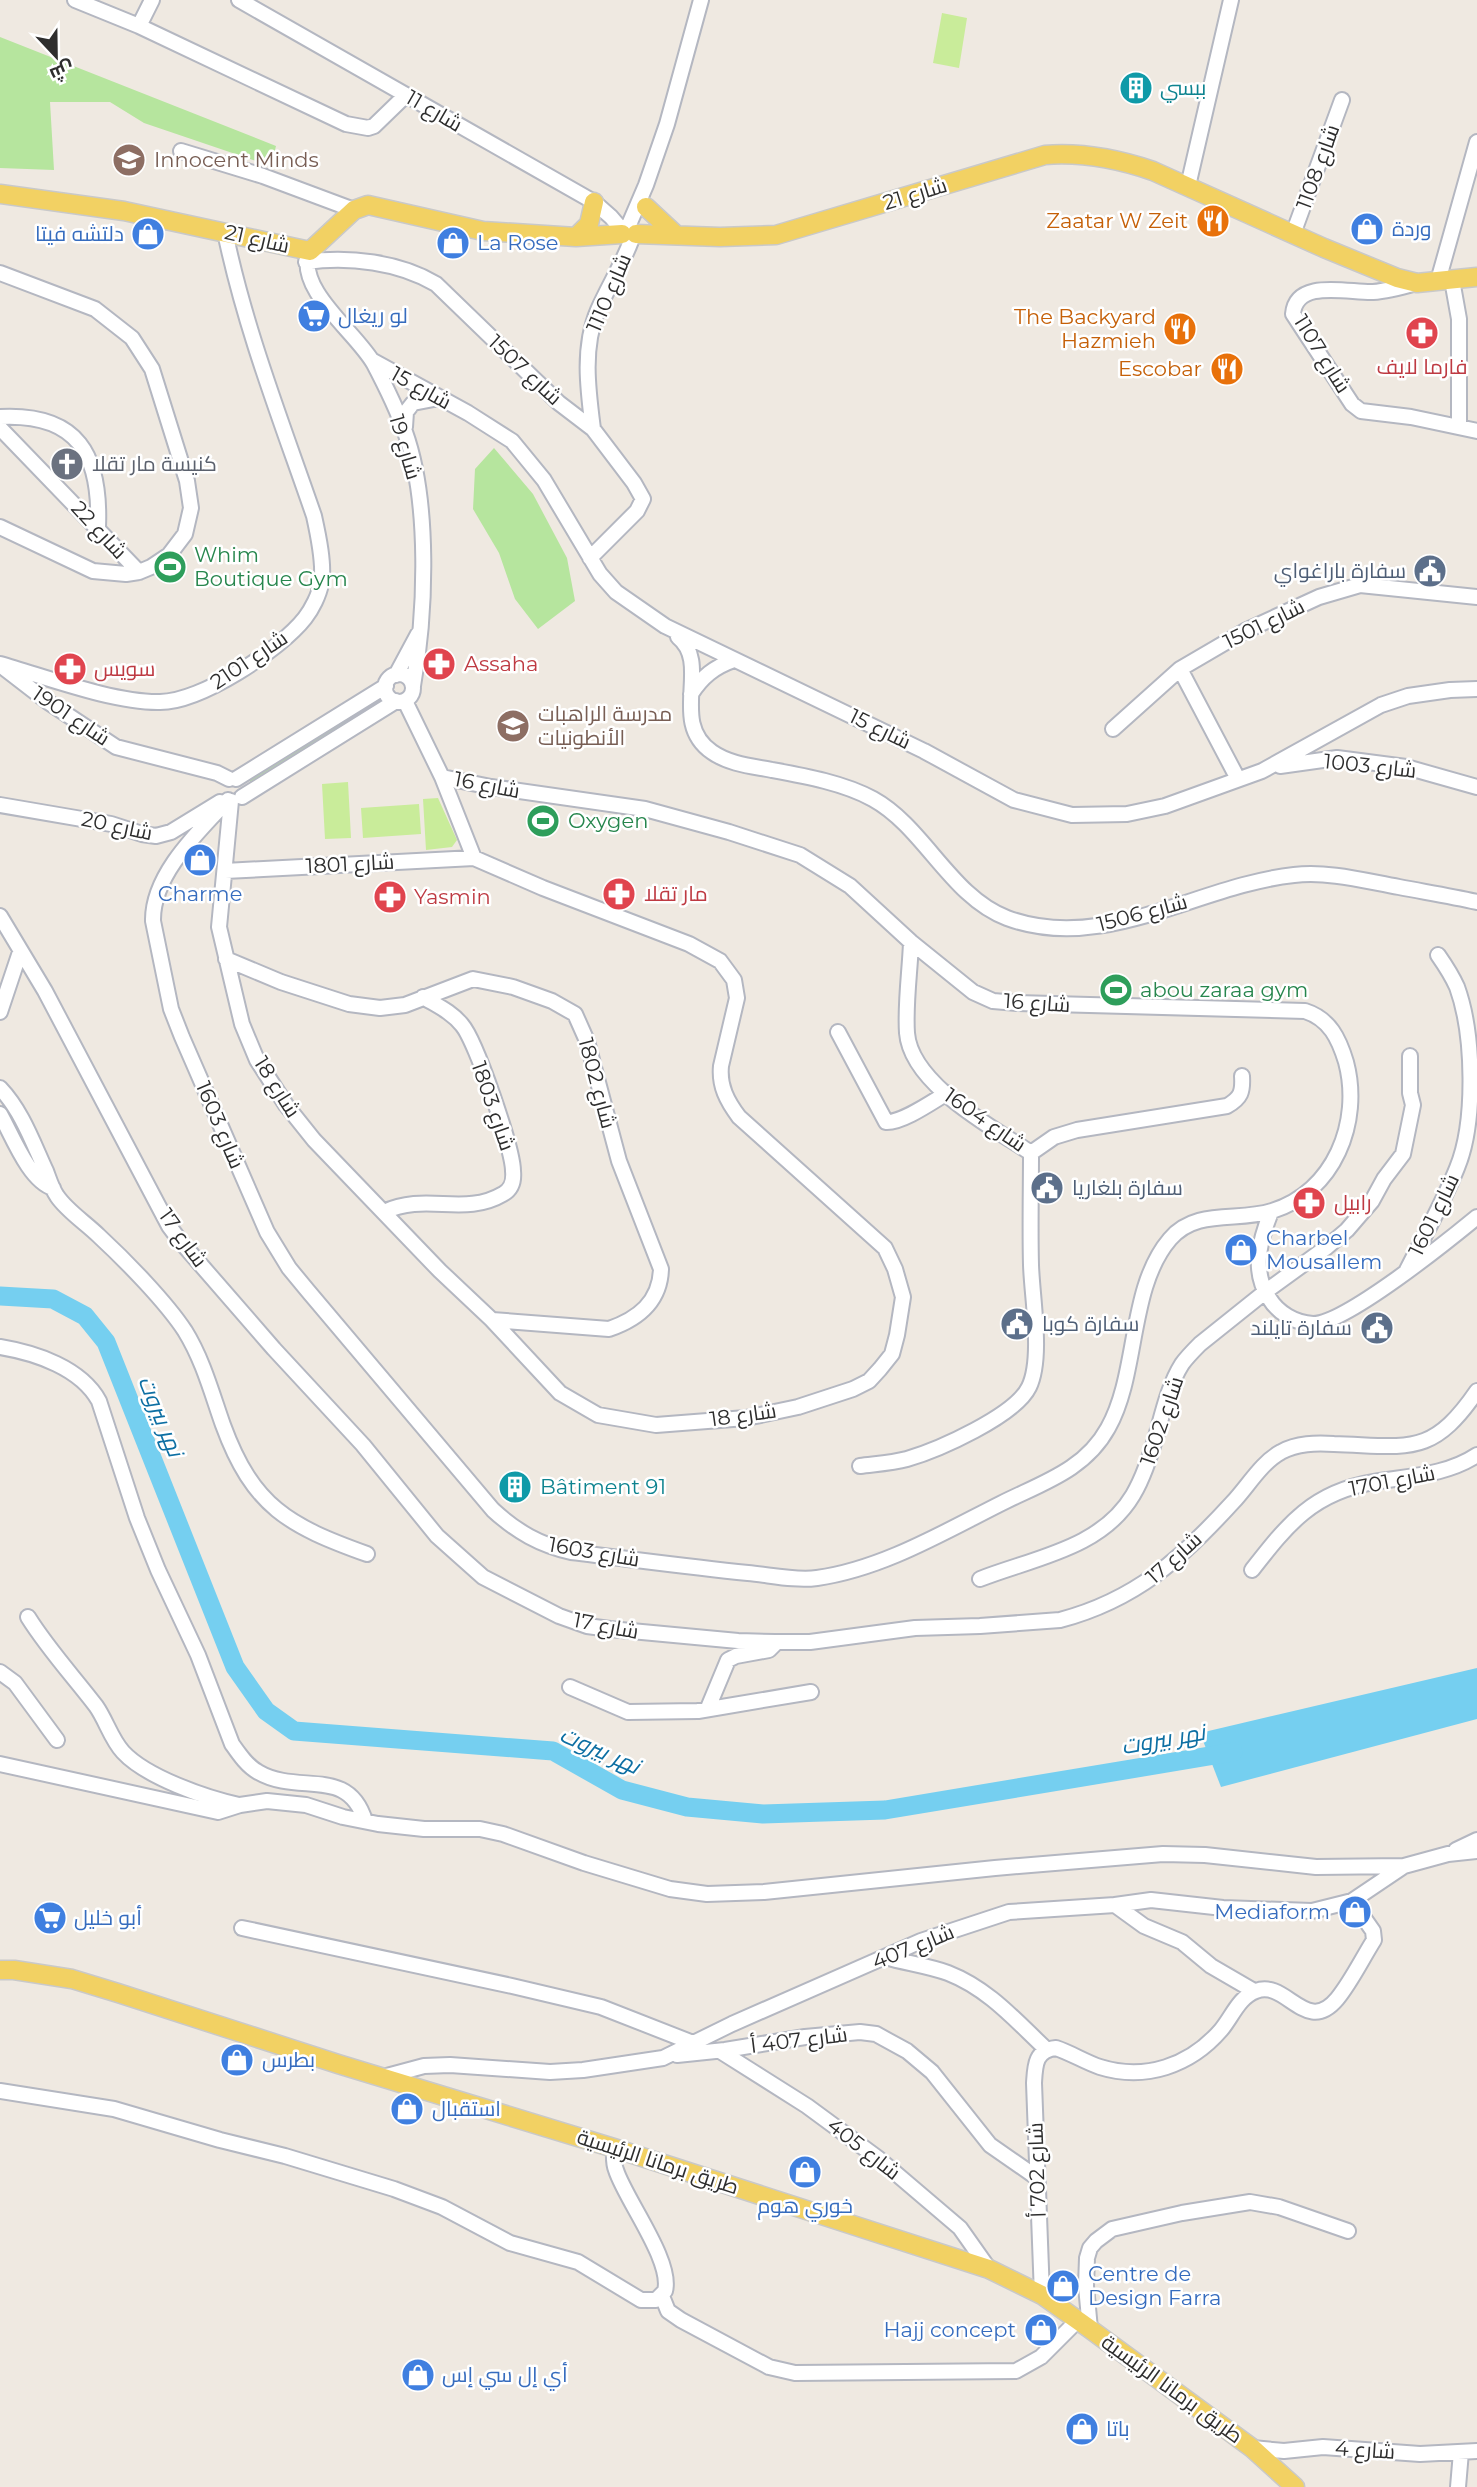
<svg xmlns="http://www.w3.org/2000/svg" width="1477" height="2487" viewBox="0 0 1477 2487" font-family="Montserrat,Cairo,sans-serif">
	<rect width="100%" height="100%" fill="#efe9e1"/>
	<path fill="#b6e59e" d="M 0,37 L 276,146 L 271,166 L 144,123 L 110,102 L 50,102 L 54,170 L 0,168 Z
		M 494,448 L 533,494 L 567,558 L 575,601 L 538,629 L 515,599 L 499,553 L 473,509 L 475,469 Z
		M 381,696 L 384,702 L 252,784 L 248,779 Z"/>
	<path fill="#c9ec9a" d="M 942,13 L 967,18 L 959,68 L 933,63 Z
		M 348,782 L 351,838 L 325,839 L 322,784 Z
		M 438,798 L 457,840 L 452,847 L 426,850 L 423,799 Z
		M 419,804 L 421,834 L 363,838 L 361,808 Z"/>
	<path fill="#75cff0" d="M 1477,1668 L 1477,1719 L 1221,1787 L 1200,1733 Z"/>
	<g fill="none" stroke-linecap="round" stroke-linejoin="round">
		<path stroke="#75cff0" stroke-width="19" d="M 0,1296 L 53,1299 L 85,1316 L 106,1342 L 235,1667 L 266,1711 L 294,1731 L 553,1751 L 622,1790 L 687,1807 L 763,1814 L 885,1810 L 1233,1752"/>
		<defs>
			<path id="minor" d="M 75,0 L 139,26 L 346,124 L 368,128 L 374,126 L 406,95
				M 239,0 L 594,202 L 611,217 L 623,231
				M 139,26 L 152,0
				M 181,151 L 263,176 L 354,210
				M 1188,186 L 1231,0
				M 628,227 L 646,185 L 667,124 L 701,0
				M 1293,234 L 1342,100
				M 309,253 C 297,291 357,333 374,364 C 385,385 397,409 405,432 C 430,502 426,613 413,686
				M 306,262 C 349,256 399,262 436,284 L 559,403 L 593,429 L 634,483 L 643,499 L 637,511 L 590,558
				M 0,273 L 95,309 L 132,338 L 152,369 L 187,481 L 191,508 L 185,534 L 169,555 L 151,567 L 139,572 L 126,574 L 93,571 L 0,527
				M 1452,280 L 1459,319 L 1459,427
				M 1438,281 L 1477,142
				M 1416,283 C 1402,287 1388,291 1373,292 C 1349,293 1296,278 1293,314 L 1352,404 L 1361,411 L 1411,417 L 1477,431
				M 373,361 L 468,413 L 512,441 L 544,480 L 600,574 L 616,592 L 665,626 L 924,751 L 1014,800 L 1072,815 L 1127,814 L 1165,806 L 1262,771 L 1381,705 L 1408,696 L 1450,690 L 1477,689
				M 0,417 C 78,413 101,455 98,527
				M 405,427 L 406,412 L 413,403 L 439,398
				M 0,428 L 139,572
				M 593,429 C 588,390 582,347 598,310 C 608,287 622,265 631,241
				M 678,637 C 712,664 668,722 712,752 C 729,764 751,766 772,770 C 805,776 844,783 873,799 C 924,827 951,897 1007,918 C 1104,954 1199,885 1294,875 C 1329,871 1365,881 1399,887 C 1425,892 1451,896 1477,902
				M 0,664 C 46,677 114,703 160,702 C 201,702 280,650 305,618 C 312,609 319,595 321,584 C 325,566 318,534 314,516 C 282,423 245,329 225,232
				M 4,668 L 48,702 L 116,747 L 217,773 L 229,779
				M 1180,669 L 1238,779
				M385 688a14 14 0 1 1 28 0a14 14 0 1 1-28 0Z
				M 396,675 L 418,634
				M 691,694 C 702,677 714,667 734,660
				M 405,701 L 442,777 L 474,858
				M 1113,729 L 1180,669 L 1245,631 L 1319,597 L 1360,585 L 1477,597
				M 1280,766 L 1337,758 L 1406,767 L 1477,787
				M 236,779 L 386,686
				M 242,797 L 396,701
				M 228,800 C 198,832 152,875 153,921 L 171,1009 L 182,1037 L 267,1232 L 289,1268 L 308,1291 L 493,1510 C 517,1532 540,1545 571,1552 C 630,1559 689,1567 748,1573 C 770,1575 795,1581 817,1578 C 882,1569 944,1532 1002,1503 C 1042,1483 1085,1470 1108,1428 C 1139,1373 1128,1288 1170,1239 C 1196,1208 1238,1222 1272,1211 C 1334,1192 1362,1122 1346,1062 C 1339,1039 1330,1019 1305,1011 L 1017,1003 L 993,1001 L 973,992 L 911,942 L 850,886 L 800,855 L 729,832 L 645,809 L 491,787 L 442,777
				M 0,805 L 111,824 L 142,834 L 156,836 L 171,832 L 220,802
				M 225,871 L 474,858 L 543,888 L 689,944 L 720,961 L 734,980 L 737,998 L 721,1066 C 719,1086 727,1101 739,1117 L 885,1248 L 895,1269 L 903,1297 L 897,1335 L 892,1354 L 880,1369 L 869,1381 L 853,1389 L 798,1407 L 746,1418 L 656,1425 L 598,1415 L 560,1393 L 492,1320 L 440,1271 L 314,1140 L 286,1105 L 257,1060 L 242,1024 L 219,927 L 231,801
				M 0,916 L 45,991 L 169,1226 L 181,1242 L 274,1349 L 363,1445 L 437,1536 L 483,1577 L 559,1616 L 587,1626 L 610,1629 L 738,1641 L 775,1642 L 810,1642 L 915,1628 L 980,1626 L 1060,1620 C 1136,1600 1182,1558 1233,1502 C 1248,1486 1262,1462 1281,1452 C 1297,1443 1316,1443 1334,1444 C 1408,1446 1431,1458 1477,1391
				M 911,942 C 910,971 905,1004 907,1033 C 911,1084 992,1127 1031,1153
				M 226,959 L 281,982 L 349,1004 L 380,1008 L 405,1005 L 473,979 L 513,987 L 552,1001 L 575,1014 L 587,1041 L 619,1161 L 661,1269 C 660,1302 638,1319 609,1329 L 492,1320
				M 0,1012 L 20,952
				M 838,1032 L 886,1122 C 902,1123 932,1102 947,1093
				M 0,1088 C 22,1111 33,1143 46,1171 C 49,1179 52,1189 57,1196 C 67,1211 86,1223 99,1236 C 126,1261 166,1302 185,1331 C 203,1360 212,1394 223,1425 C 253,1507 289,1526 367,1554
				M 0,1114 C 12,1135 29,1181 53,1188
				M 1031,1153 L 1054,1137 L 1077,1130 L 1227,1106 C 1241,1098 1243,1092 1242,1076
				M 384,1212 C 426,1192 464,1217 503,1194 C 512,1189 514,1181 513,1171 C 513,1149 476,1041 462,1025 C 452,1012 436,1005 423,997
				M 1271,1212 C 1260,1240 1251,1270 1269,1298 C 1278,1313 1295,1323 1313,1324 C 1345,1324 1449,1240 1477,1217
				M 1407,1270 C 1424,1236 1443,1203 1457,1168 C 1476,1122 1474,1034 1457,987 C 1452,976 1445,965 1438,955
				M 0,1347 C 36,1353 81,1368 99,1401 L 137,1518 L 158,1570 L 198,1655 L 232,1744 C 239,1754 247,1766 258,1772 C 299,1796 348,1765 365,1821
				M 860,1466 C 875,1464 892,1463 907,1459 C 938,1450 1015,1416 1029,1387 C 1043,1358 1032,1298 1031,1265 C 1030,1228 1031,1190 1031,1153
				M 1252,1570 C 1288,1524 1313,1492 1374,1482 C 1410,1476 1447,1475 1477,1455
				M 980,1579 C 1033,1558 1101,1549 1133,1495 C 1143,1478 1149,1459 1155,1440 C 1162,1416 1168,1386 1182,1364 C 1187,1357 1194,1350 1200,1344 L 1265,1292 L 1327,1247 L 1347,1230 L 1372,1201 L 1384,1179 L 1403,1154 L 1413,1105 L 1410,1093 L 1410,1056
				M 28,1617 C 48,1649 73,1676 96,1706 C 106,1720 111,1739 123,1752 C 146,1777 206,1798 239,1805
				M 0,1672 L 15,1683 L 57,1740
				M 570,1687 L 628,1712 L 698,1711 L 811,1692
				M 708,1708 L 728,1660 L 736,1656 L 769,1650 L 775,1644
				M 0,1764 L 218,1812 L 240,1805 L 267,1801 L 306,1805 L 343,1817 L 378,1824 L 424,1829 L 480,1829 L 503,1834 L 584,1863 L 670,1889 L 707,1894 L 764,1892 L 995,1868 L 1163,1854 L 1205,1855 L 1316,1867 L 1404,1866
				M 1456,1850 L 1477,1840
				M 1115,1905 L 1144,1926 L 1182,1942 L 1211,1966 L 1254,1991
				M 242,1928 L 512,1986 L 601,2007 L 693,2043
				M 885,1957 C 906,1963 929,1966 948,1973 C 989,1989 1016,2021 1046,2049
				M 720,2051 L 807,2106 L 879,2159 L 960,2228 L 989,2269
				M 677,2055 L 725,2050 L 805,2037 L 860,2032 L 876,2034 L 907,2051 L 932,2072 L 990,2145 L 1036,2177
				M 383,2077 L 424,2066 L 450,2065 L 550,2072 L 583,2070 L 663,2058 L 732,2024 L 921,1941 L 1009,1912 L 1115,1905 L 1151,1900 L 1223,1908 L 1312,1911 L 1352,1901 L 1404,1866 L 1448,1854 L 1477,1851
				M 0,2091 L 114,2109 L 220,2140 L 285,2156 L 394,2189 L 442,2207 L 510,2243 L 578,2262 L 641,2300 L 656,2300 L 665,2291 C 673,2261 625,2199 616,2170 C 613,2163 614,2155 614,2148
				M 1042,2295 L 1034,2083 C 1035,2066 1035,2050 1056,2048 C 1071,2053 1085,2062 1100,2067 C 1145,2081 1190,2066 1221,2030 C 1232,2017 1239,1997 1256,1991 C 1286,1979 1306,2036 1337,1999 C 1351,1982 1362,1959 1374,1940 L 1373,1931 L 1352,1901
				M 662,2296 L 668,2311 L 681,2320 L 769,2367 L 795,2373 L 1016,2371 L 1041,2357 L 1078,2320
				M 1090,2329 L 1086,2286 L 1087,2258 L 1090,2248 L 1096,2241 L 1112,2229 L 1182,2213 L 1250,2202 L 1279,2207 L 1348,2231
				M 1252,2448 L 1284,2451 L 1323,2447 L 1420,2454 L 1477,2451
				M 1458,2487 L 1461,2452"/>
			<path id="major" d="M 0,194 L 124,211 L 310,251 L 354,210 L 368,205 L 483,231 L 576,237 L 622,234
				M 646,207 L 675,234
				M 636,234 L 720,237 L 776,235 L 1045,155 C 1083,152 1118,159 1153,171 L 1324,248 L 1397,278 L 1417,283 L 1477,277
				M 576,237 L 589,224 L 594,202
				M 0,1970 L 14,1970 L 72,1979 L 118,1993 L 338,2064 L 614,2148 L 989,2269 L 1042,2295 L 1090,2329 L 1252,2448 L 1295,2487"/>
		</defs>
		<use href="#minor" stroke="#b4b7c1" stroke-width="18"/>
		<use href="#major" stroke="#c9c9c9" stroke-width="21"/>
		<use href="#minor" stroke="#fff" stroke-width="14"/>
		<use href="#major" stroke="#f2d163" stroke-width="18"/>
	</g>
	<defs>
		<symbol id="building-disc" viewBox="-11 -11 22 22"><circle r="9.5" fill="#0f9aa8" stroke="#fff"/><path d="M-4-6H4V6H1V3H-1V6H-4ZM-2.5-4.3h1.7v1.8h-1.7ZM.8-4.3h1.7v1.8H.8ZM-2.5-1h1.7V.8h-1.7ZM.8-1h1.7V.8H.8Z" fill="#fff"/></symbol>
		<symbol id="school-disc" viewBox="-11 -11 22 22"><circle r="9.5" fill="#8d6e63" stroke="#fff"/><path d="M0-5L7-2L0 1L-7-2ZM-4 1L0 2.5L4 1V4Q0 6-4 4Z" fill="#fff"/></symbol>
		<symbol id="restaurant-disc" viewBox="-11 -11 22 22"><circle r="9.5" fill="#e8710a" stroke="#fff"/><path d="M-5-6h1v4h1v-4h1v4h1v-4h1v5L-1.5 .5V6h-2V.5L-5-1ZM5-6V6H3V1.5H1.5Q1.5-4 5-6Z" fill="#fff"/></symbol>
		<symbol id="shop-disc" viewBox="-11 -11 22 22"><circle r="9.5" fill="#3f7fe0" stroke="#fff"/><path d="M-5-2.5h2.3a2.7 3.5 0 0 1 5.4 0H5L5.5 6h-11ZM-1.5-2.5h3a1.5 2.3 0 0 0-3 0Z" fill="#fff"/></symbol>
		<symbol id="supermarket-disc" viewBox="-11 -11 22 22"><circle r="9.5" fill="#3f7fe0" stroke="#fff"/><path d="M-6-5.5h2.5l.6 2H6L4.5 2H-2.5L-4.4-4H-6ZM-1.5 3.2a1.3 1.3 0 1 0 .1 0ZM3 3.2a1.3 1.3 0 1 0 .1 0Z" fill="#fff"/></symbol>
		<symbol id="pharmacy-disc" viewBox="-11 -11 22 22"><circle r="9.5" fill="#e0444e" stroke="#fff"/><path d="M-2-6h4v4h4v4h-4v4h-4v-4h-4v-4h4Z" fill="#fff"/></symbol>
		<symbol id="church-disc" viewBox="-11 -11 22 22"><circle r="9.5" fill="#6b7280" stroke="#fff"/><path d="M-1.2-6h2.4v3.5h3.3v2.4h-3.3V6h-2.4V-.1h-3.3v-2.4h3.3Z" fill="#fff"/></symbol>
		<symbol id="stadium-disc" viewBox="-11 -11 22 22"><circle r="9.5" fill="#2e9e5b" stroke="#fff"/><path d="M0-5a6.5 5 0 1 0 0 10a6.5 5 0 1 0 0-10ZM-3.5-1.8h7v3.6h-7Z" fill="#fff"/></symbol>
		<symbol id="civic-disc" viewBox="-11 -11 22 22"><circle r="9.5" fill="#5c6f8a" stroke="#fff"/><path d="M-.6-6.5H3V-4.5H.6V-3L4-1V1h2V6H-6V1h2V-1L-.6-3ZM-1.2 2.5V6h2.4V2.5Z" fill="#fff"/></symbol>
	</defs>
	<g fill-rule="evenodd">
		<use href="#building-disc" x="1117" y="69" width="38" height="38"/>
		<use href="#school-disc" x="110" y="141" width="38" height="38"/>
		<use href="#restaurant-disc" x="1194" y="202" width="38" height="38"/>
		<use href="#shop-disc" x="1348" y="210" width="38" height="38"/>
		<use href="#shop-disc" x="129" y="215" width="38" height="38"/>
		<use href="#shop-disc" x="434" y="224" width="38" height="38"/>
		<use href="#supermarket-disc" x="295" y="297" width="38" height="38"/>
		<use href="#restaurant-disc" x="1161" y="310" width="38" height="38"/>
		<use href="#pharmacy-disc" x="1403" y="314" width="38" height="38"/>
		<use href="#restaurant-disc" x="1208" y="350" width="38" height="38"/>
		<use href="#church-disc" x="48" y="445" width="38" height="38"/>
		<use href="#stadium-disc" x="151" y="548" width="38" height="38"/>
		<use href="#civic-disc" x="1411" y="552" width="38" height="38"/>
		<use href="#pharmacy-disc" x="420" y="645" width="38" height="38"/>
		<use href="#pharmacy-disc" x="51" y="650" width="38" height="38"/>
		<use href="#school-disc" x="494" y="707" width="38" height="38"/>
		<use href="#stadium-disc" x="524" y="802" width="38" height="38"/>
		<use href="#shop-disc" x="181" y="841" width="38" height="38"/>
		<use href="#pharmacy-disc" x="600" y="875" width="38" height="38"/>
		<use href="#pharmacy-disc" x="371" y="878" width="38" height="38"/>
		<use href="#stadium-disc" x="1097" y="971" width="38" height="38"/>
		<use href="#civic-disc" x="1028" y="1169" width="38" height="38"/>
		<use href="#pharmacy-disc" x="1290" y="1184" width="38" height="38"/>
		<use href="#shop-disc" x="1222" y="1231" width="38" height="38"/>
		<use href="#civic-disc" x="998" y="1305" width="38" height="38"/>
		<use href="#civic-disc" x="1358" y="1309" width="38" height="38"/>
		<use href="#building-disc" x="496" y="1468" width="38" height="38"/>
		<use href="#shop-disc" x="1336" y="1893" width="38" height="38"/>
		<use href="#supermarket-disc" x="31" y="1899" width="38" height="38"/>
		<use href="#shop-disc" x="218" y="2041" width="38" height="38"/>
		<use href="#shop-disc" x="388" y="2090" width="38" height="38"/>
		<use href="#shop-disc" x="786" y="2153" width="38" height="38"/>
		<use href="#shop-disc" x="1044" y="2267" width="38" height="38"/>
		<use href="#shop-disc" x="1022" y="2311" width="38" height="38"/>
		<use href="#shop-disc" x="399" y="2356" width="38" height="38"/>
		<use href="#shop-disc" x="1063" y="2410" width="38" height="38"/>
	</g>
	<g text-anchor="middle" stroke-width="5" stroke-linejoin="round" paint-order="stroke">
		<g font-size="21" fill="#0d838f" stroke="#fff" text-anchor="start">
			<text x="1160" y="95">ببسي</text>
			<text x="540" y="1494">Bâtiment 91</text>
		</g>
		<g font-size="21" fill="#2e2e2e" stroke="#fff">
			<text transform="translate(434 111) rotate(30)" y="7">شارع 11</text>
			<text transform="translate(1318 167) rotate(-70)" y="7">شارع 1108</text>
			<text transform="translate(915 194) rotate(-17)" y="7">شارع 21</text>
			<text transform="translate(257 239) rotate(13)" y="7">شارع 21</text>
			<text transform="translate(609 293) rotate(-67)" y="7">شارع 1110</text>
			<text transform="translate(1322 354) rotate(58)" y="7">شارع 1107</text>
			<text transform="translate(525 370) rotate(43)" y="7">شارع 1507</text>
			<text transform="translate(421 388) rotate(29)" y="7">شارع 15</text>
			<text transform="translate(405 447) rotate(74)" y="7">شارع 19</text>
			<text transform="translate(99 530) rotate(47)" y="7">شارع 22</text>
			<text transform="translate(1264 624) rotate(-26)" y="7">شارع 1501</text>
			<text transform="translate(249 660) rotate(-34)" y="7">شارع 2101</text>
			<text transform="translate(71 716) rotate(34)" y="7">شارع 1901</text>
			<text transform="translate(880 729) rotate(26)" y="7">شارع 15</text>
			<text transform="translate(1370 766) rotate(6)" y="7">شارع 1003</text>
			<text transform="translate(487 785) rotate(11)" y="7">شارع 16</text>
			<text transform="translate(117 826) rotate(12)" y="7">شارع 20</text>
			<text transform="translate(350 864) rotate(-3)" y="7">شارع 1801</text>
			<text transform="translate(1142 913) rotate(-15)" y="7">شارع 1506</text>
			<text transform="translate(1037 1003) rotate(4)" y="7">شارع 16</text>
			<text transform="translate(597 1083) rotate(75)" y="7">شارع 1802</text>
			<text transform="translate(277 1087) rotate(58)" y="7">شارع 18</text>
			<text transform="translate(493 1106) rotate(71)" y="7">شارع 1803</text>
			<text transform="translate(985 1120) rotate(35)" y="7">شارع 1604</text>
			<text transform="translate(220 1125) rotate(67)" y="7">شارع 1603</text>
			<text transform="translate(1434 1215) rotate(-64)" y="7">شارع 1601</text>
			<text transform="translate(183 1238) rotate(54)" y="7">شارع 17</text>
			<text transform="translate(743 1415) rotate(-8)" y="7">شارع 18</text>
			<text transform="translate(1162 1421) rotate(-71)" y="7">شارع 1602</text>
			<text transform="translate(1392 1481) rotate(-11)" y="7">شارع 1701</text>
			<text transform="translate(594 1552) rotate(10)" y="7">شارع 1603</text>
			<text transform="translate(1174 1558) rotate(-42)" y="7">شارع 17</text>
			<text transform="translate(606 1626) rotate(11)" y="7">شارع 17</text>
			<text transform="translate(913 1947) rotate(-22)" y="7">شارع 407</text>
			<text transform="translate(799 2040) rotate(-7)" y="7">شارع 407 أ</text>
			<text transform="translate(864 2149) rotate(38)" y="7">شارع 405</text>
			<text transform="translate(658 2162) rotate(18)" y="7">طريق برمانا الرئيسية</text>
			<text transform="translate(1037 2170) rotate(-92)" y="7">شارع 702 أ</text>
			<text transform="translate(1172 2389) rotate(36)" y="7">طريق برمانا الرئيسية</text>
			<text transform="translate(1365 2450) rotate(4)" y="7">شارع 4</text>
		</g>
		<g font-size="21" fill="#785e54" stroke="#fff" text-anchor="start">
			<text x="154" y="167">Innocent Minds</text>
			<text x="538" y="721">مدرسة الراهبات<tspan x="538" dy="24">الأنطونيات</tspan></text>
		</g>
		<g font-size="21" fill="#c56008" stroke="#fff" text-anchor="end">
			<text x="1188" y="228">Zaatar W Zeit</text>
			<text x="1156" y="324">The Backyard<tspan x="1156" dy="24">Hazmieh</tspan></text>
			<text x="1202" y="376">Escobar</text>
		</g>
		<g font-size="21" fill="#366cbe" stroke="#fff" text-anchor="start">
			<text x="1392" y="236">وردة</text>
			<text x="124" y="241" text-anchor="end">دلتشه فيتا</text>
			<text x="477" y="250">La Rose</text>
			<text x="338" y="323">لو ريغال</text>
			<text x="200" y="901" text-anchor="middle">Charme</text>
			<text x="1266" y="1245">Charbel<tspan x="1266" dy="24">Mousallem</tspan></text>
			<text x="1330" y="1919" text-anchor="end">Mediaform</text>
			<text x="74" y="1925">أبو خليل</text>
			<text x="262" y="2067">بطرس</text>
			<text x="432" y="2116">استقبال</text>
			<text x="805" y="2213" text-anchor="middle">خوري هوم</text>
			<text x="1088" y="2281">Centre de<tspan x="1088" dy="24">Design Farra</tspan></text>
			<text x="1016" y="2337" text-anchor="end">Hajj concept</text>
			<text x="442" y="2382">أي إل سي إس</text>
			<text x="1106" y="2436">باتا</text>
		</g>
		<g font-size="21" fill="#be3a42" stroke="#fff" text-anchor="start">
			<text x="1422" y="374" text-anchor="middle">فارما لايف</text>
			<text x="464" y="671">Assaha</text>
			<text x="94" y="676">سويس</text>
			<text x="644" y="901">مار تقلا</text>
			<text x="414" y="904">Yasmin</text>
			<text x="1334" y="1210">رابيل</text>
		</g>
		<g font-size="21" fill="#5b616d" stroke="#fff" text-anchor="start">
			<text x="92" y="471">كنيسة مار تقلا</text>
		</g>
		<g font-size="21" fill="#27864d" stroke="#fff" text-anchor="start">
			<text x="194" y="562">Whim<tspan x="194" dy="24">Boutique Gym</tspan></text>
			<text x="568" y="828">Oxygen</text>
			<text x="1140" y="997">abou zaraa gym</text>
		</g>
		<g font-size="21" fill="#4e5e75" stroke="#fff" text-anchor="end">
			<text x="1406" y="578">سفارة باراغواي</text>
			<text x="1072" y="1195" text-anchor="start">سفارة بلغاريا</text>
			<text x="1042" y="1331" text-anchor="start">سفارة كوبا</text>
			<text x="1352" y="1335">سفارة تايلند</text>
		</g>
		<g font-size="23" font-style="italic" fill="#0d6fa3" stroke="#fff">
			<text transform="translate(161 1416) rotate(68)" y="8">نهر بيروت</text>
			<text transform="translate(1163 1739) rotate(-10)" y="8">نهر بيروت</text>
			<text transform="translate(600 1750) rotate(24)" y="8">نهر بيروت</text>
		</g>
	</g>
	<g transform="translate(56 56) rotate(158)" stroke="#ffffff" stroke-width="5" paint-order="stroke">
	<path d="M0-5L12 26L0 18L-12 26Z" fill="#2e2e2e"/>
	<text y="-10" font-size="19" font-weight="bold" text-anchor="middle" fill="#2e2e2e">ش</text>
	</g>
</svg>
